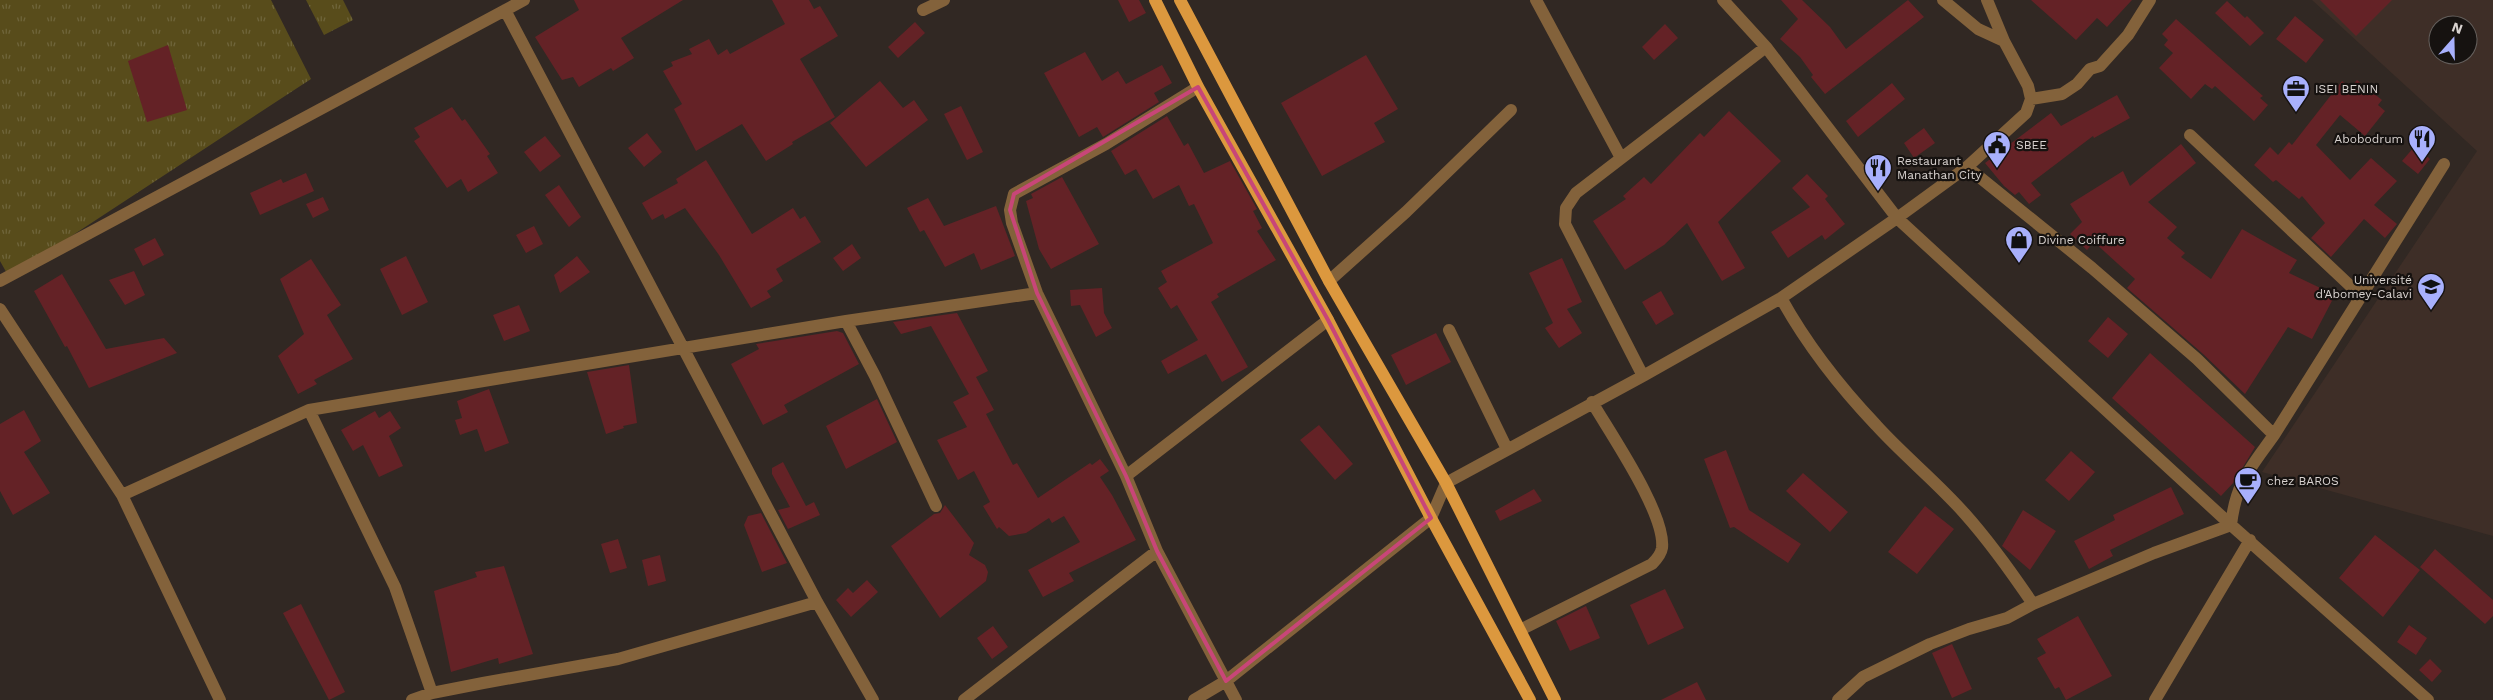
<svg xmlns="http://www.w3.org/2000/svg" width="2493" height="700" viewBox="0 0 2493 700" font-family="'Work Sans',sans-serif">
	<defs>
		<pattern id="grass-tufts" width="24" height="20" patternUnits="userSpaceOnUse" patternTransform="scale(1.25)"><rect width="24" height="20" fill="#584c1b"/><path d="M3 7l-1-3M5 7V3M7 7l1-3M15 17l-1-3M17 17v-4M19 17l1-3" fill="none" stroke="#6f653b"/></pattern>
	</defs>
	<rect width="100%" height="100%" fill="#312823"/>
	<path fill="#3e2e27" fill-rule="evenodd" d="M 2312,0 L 2493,0 L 2493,536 L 2262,472 L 2477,151 ZM 2438,25 L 2468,25 L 2468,55 L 2438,55 Z"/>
	<path fill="url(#grass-tufts)" d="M 0,0 L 271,0 L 311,79 L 9,277 L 0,261 Z
		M 306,0 L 343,0 L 353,20 L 324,35 Z"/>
	<path fill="#642226" d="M 574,0 L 683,0 L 621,38 L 634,58 L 613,71 L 611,68 L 579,87 L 573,77 L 562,80 L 535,37 L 579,10 Z
		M 772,0 L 809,0 L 814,9 L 820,6 L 838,36 L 800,59 L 835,117 L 792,142 L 793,144 L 766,161 L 742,124 L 696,151 L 674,109 L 682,104 L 663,71 L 673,66 L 671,62 L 692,54 L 689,49 L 709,39 L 718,55 L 727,49 L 730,54 L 785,24 Z
		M 1118,0 L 1139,0 L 1146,13 L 1129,22 Z
		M 1781,0 L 1802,0 L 1830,27 L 1846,49 L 1908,0 L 1924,17 L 1825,94 L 1811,77 L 1813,75 L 1800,57 L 1780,39 L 1798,19 Z
		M 2031,0 L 2132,0 L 2107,27 L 2097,18 L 2076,40 Z
		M 2320,0 L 2392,0 L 2356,36 Z
		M 2227,1 L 2245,18 L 2247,16 L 2264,33 L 2250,46 L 2215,13 Z
		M 2295,16 L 2324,40 L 2306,63 L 2276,39 Z
		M 2176,19 L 2263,96 L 2260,98 L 2268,105 L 2254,121 L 2215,86 L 2212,89 L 2205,84 L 2191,99 L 2159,68 L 2173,53 L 2164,45 L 2168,40 L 2162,34 Z
		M 915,22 L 925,33 L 898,58 L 888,47 Z
		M 1665,24 L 1678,38 L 1654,60 L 1642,47 Z
		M 168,45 L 187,110 L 147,122 L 128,61 Z
		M 1085,52 L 1102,81 L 1118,71 L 1126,84 L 1162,65 L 1172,83 L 1154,93 L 1159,102 L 1103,137 L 1097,127 L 1079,137 L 1044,73 Z
		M 1366,55 L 1398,109 L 1374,123 L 1385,142 L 1322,176 L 1281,103 Z
		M 2357,80 L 2382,100 L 2378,105 L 2385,111 L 2365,136 L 2340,115 L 2316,145 L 2350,180 L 2371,158 L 2397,181 L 2374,205 L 2397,224 L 2385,238 L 2364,219 L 2331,257 L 2311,238 L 2325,223 L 2302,196 L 2299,199 L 2276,180 L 2273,182 L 2254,165 L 2270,147 L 2278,155 L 2289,142 L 2292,145 L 2342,81 L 2351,87 Z
		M 880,81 L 903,108 L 914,100 L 928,120 L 866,167 L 830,123 Z
		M 1892,83 L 1905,99 L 1858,137 L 1846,121 Z
		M 2117,95 L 2130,118 L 2094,138 L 2093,136 L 2031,183 L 2041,195 L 2029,204 L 2019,192 L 2015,195 L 2004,186 L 1985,163 L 2051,113 L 2061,126 Z
		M 961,106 L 983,152 L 967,160 L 944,114 Z
		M 452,107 L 462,121 L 465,119 L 490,154 L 487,156 L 498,173 L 468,192 L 461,179 L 447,188 L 414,141 L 420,137 L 414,128 Z
		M 1729,111 L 1781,161 L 1718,222 L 1745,268 L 1722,281 L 1687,223 L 1664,245 L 1625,270 L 1593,221 L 1626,199 L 1623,196 L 1644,177 L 1651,184 L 1700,133 L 1704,137 Z
		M 1167,116 L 1184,146 L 1188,143 L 1204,173 L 1230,161 L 1257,209 L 1253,211 L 1262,228 L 1257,231 L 1276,260 L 1217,294 L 1219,297 L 1211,302 L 1248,367 L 1222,382 L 1206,354 L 1168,374 L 1161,361 L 1198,340 L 1177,305 L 1171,309 L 1158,288 L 1167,282 L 1161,271 L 1213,243 L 1194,204 L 1189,206 L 1179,185 L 1153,199 L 1136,169 L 1125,175 L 1111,151 Z
		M 1924,128 L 1935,143 L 1914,158 L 1904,143 Z
		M 647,133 L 662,152 L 644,167 L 628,148 Z
		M 545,136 L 561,156 L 540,172 L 524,152 Z
		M 2181,144 L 2196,163 L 2148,202 L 2177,227 L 2167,238 L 2185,253 L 2181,257 L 2211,279 L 2242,229 L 2297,260 L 2289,273 L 2335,295 L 2312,339 L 2288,327 L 2245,394 L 2202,353 L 2127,288 L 2135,279 L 2117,263 L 2094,242 L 2087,250 L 2070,234 L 2082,222 L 2070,204 L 2123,171 L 2130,186 Z
		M 2415,146 L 2430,159 L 2418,174 L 2402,161 Z
		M 706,160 L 752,234 L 793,208 L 800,219 L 805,216 L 821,242 L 776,269 L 783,281 L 767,291 L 771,297 L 751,308 L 719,255 L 685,208 L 665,219 L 663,214 L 652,220 L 642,203 L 678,183 L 676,179 Z
		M 306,173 L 314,191 L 260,215 L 250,193 L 281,179 L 283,183 Z
		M 1807,174 L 1828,196 L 1825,199 L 1845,224 L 1825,240 L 1822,235 L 1788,258 L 1771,232 L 1810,207 L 1792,188 Z
		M 1062,177 L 1099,244 L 1051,269 L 1039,249 L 1026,201 L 1033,198 L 1031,194 Z
		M 559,185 L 581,217 L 569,227 L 545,195 Z
		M 323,197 L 329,210 L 313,218 L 306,204 Z
		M 928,198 L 944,226 L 996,206 L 1015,256 L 981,270 L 974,253 L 945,267 L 924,230 L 920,232 L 907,208 Z
		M 534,226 L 543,244 L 526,253 L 516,235 Z
		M 155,238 L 164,255 L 143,266 L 134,249 Z
		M 852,244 L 861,258 L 843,271 L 833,258 Z
		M 406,256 L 428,302 L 402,315 L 380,269 Z
		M 577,256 L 590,272 L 560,293 L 554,275 Z
		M 1562,258 L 1582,302 L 1567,309 L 1582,333 L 1559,348 L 1545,328 L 1553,323 L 1529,273 Z
		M 311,259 L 341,305 L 327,315 L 353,359 L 314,380 L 317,384 L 298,394 L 278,356 L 304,334 L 280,279 Z
		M 134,271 L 145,295 L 125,305 L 109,280 Z
		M 62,274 L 106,349 L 164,338 L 177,353 L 89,388 L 67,346 L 65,347 L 34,291 Z
		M 1102,288 L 1104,313 L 1112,328 L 1096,337 L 1080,305 L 1071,306 L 1070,290 Z
		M 1661,291 L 1674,314 L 1656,325 L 1642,302 Z
		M 519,305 L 530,331 L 504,341 L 493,315 Z
		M 957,313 L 988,371 L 976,377 L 994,410 L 986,414 L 1013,465 L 1017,463 L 1038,498 L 1090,463 L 1092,465 L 1100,459 L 1109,471 L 1100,477 L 1112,495 L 1136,540 L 1069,573 L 1074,581 L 1043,597 L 1028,570 L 1080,542 L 1064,516 L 1052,523 L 1049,518 L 1026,533 L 1009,536 L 999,527 L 997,529 L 983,506 L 990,502 L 974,471 L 958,480 L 937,440 L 967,427 L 953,402 L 969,394 L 931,326 L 901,334 L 893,322 Z
		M 2108,317 L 2128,334 L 2108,358 L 2088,341 Z
		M 837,331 L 843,333 L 859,364 L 784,405 L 788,412 L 763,425 L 731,364 L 759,349 L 756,344 Z
		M 1436,333 L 1451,362 L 1406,385 L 1391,355 Z
		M 2150,353 L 2255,447 L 2234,482 L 2221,496 L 2112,398 Z
		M 629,365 L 637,423 L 623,426 L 624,428 L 606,434 L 587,372 Z
		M 489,389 L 509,443 L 485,452 L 477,429 L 460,435 L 455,420 L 462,418 L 457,401 Z
		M 877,399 L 897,442 L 846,469 L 826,426 Z
		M 24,410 L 41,441 L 24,452 L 50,493 L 13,515 L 0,491 L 0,424 Z
		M 375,411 L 379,418 L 390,411 L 401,428 L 389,436 L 403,466 L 379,477 L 363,445 L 353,451 L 341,430 Z
		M 1319,425 L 1353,464 L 1335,480 L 1300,440 Z
		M 1726,450 L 1749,510 L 1801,544 L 1788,563 L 1734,527 L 1730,528 L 1704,459 Z
		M 2071,451 L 2095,472 L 2069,501 L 2045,480 Z
		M 783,462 L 806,506 L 814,502 L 820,515 L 788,529 L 778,510 L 790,507 L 772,474 L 772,468 Z
		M 1803,473 L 1848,512 L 1830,532 L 1786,491 Z
		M 2171,487 L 2184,514 L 2110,550 L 2113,556 L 2089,569 L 2074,541 L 2115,520 L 2113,515 Z
		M 1534,489 L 1542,501 L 1500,521 L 1495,511 Z
		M 945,505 L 974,543 L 969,555 L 985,565 L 988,572 L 986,581 L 940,618 L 891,546 L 934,514 L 940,513 Z
		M 1925,506 L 1954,529 L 1917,574 L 1888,552 Z
		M 2023,510 L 2056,531 L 2030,570 L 2002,546 Z
		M 761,513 L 787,563 L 762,572 L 744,525 L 748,516 Z
		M 2375,535 L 2420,570 L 2383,617 L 2339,578 Z
		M 618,539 L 627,568 L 610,573 L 601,544 Z
		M 2435,549 L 2493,600 L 2493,616 L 2485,624 L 2420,567 Z
		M 660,555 L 666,581 L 648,586 L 642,560 Z
		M 504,566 L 533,654 L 499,664 L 498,658 L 451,672 L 434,591 L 477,577 L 475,572 Z
		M 867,580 L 878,592 L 851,617 L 836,600 L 848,588 L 853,593 Z
		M 1665,589 L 1684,628 L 1648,645 L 1630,605 Z
		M 301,604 L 345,692 L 329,700 L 283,613 Z
		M 1586,606 L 1600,638 L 1570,651 L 1556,621 Z
		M 2078,616 L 2112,676 L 2066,700 L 2059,687 L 2055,689 L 2037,658 L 2046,653 L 2037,639 Z
		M 2409,625 L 2427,638 L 2416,655 L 2397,642 Z
		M 993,626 L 1008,647 L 992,659 L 977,638 Z
		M 1952,644 L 1972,689 L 1952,698 L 1932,653 Z
		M 2430,659 L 2442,671 L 2432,682 L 2419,670 Z
		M 1697,682 L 1706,700 L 1661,700 Z"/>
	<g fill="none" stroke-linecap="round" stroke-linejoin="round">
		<path stroke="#83623b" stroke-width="12" d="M 1536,0 L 1621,158
			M 1723,0 L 1766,47 L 1897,218 L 2231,525 L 2428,700
			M 1943,0 L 1978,29 L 2004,41
			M 505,10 L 817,602 L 873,700
			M 923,10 L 944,0
			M 1198,87 L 1106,144 L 1014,194 L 1010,210 L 1012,223 L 1037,293 L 1126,476 L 1157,551 L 1236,700
			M 2031,99 L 2062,94 L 2077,84 L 2090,69 L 2100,66 L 2128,35 L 2150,0
			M 2190,135 L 2361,296
			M 1967,167 L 2092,268 L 2197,359 L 2274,435
			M 0,281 L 524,0
			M 1329,281 L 1406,212 L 1511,110
			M 1781,298 C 1807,345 1839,386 1876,425 C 1904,456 1937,482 1965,514 C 1990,542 2012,573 2033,604
			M 0,309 L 122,495 L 220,700
			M 846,321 L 875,376 L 936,506
			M 1449,330 L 1507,449
			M 1643,376 L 1565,224 L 1566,208 L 1576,193 L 1766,47
			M 309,410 L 395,587 L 432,693
			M 1126,476 L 1328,320
			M 122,495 L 309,410 L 846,321 L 1037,293
			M 1520,630 L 1652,564 C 1656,560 1661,555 1662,548 C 1666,514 1610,433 1592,402
			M 412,700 L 432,693 L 483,683 L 618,659 L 817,602
			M 964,700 L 1157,551
			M 1194,700 L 1226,681 L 1431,518 L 1446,483 L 1643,376 L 1781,298 L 1897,218 L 1967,167 L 2026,113 L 2031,99 L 2028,86 L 2004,41 L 1987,0
			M 1838,700 L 1863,677 L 1930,644 L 1969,629 L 2007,618 L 2033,604 L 2154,553 L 2231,525 C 2236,482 2250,469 2274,435 L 2444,164
			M 2155,700 L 2250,540"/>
		<path stroke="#dc983e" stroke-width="12" d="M 1155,0 L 1198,87 L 1328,320 L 1431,518 L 1530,700
			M 1180,0 L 1329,281 L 1446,483 L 1555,700"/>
	</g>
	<path fill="none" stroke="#c84678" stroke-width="4" stroke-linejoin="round" d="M 1198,87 L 1328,320 L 1431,518 L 1226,681 L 1157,551 L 1126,476 L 1037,293 L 1010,210 L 1014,194 Z"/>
	<defs>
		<symbol id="office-pin" viewBox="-11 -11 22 30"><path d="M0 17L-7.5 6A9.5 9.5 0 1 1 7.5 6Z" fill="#a8b0fc" stroke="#161210"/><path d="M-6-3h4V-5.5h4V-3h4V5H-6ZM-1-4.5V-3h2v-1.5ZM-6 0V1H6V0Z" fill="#111"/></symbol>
		<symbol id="restaurant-pin" viewBox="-11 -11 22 30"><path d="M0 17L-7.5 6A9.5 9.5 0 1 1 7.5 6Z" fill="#a8b0fc" stroke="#161210"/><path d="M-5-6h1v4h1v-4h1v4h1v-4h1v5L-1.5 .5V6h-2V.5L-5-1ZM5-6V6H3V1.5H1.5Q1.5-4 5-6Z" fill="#111"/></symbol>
		<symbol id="civic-pin" viewBox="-11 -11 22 30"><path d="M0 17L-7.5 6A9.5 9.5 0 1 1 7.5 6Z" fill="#a8b0fc" stroke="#161210"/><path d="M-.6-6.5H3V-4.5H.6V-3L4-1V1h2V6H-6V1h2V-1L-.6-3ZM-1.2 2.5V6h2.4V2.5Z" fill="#111"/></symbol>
		<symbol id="shop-pin" viewBox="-11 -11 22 30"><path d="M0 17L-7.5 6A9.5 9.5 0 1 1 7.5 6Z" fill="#a8b0fc" stroke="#161210"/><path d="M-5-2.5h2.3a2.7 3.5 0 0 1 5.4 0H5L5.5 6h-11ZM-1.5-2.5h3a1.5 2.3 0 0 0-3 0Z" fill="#111"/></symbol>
		<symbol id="university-pin" viewBox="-11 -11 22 30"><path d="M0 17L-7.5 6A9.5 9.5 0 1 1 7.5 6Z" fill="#a8b0fc" stroke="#161210"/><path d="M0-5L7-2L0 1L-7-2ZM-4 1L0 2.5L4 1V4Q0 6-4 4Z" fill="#111"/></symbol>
		<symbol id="cafe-pin" viewBox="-11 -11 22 30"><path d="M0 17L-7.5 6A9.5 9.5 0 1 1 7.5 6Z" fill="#a8b0fc" stroke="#161210"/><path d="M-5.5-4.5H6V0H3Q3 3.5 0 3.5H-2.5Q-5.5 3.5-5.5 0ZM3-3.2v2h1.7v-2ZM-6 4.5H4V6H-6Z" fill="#111"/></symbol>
	</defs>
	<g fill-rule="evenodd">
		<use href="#office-pin" x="2280" y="73" width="32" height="43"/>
		<use href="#restaurant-pin" x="2406" y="123" width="32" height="43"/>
		<use href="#civic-pin" x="1981" y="129" width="32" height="43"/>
		<use href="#restaurant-pin" x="1862" y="152" width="32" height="43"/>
		<use href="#shop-pin" x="2003" y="224" width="32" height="43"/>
		<use href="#university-pin" x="2415" y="271" width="32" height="43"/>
		<use href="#cafe-pin" x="2232" y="465" width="32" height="43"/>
	</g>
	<g text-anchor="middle" stroke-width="4.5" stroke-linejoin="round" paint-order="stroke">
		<g font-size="12" fill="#d8d2cf" stroke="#161210" text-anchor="start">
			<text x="2315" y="93">ISEI BENIN</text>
			<text x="2403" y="143" text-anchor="end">Abobodrum</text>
			<text x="2016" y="149">SBEE</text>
			<text x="1897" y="165">Restaurant<tspan x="1897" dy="14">Manathan City</tspan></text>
			<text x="2038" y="244">Divine Coiffure</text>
			<text x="2412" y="284" text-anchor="end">Université<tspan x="2412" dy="14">d'Abomey-Calavi</tspan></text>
			<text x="2267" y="485">chez BAROS</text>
		</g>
	</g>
	<g transform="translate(2453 40) rotate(20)"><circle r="24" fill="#161210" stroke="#645f5c"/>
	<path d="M0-4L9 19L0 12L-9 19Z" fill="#a8b0fc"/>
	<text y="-8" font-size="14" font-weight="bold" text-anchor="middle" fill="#d8d2cf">N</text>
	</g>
</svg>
